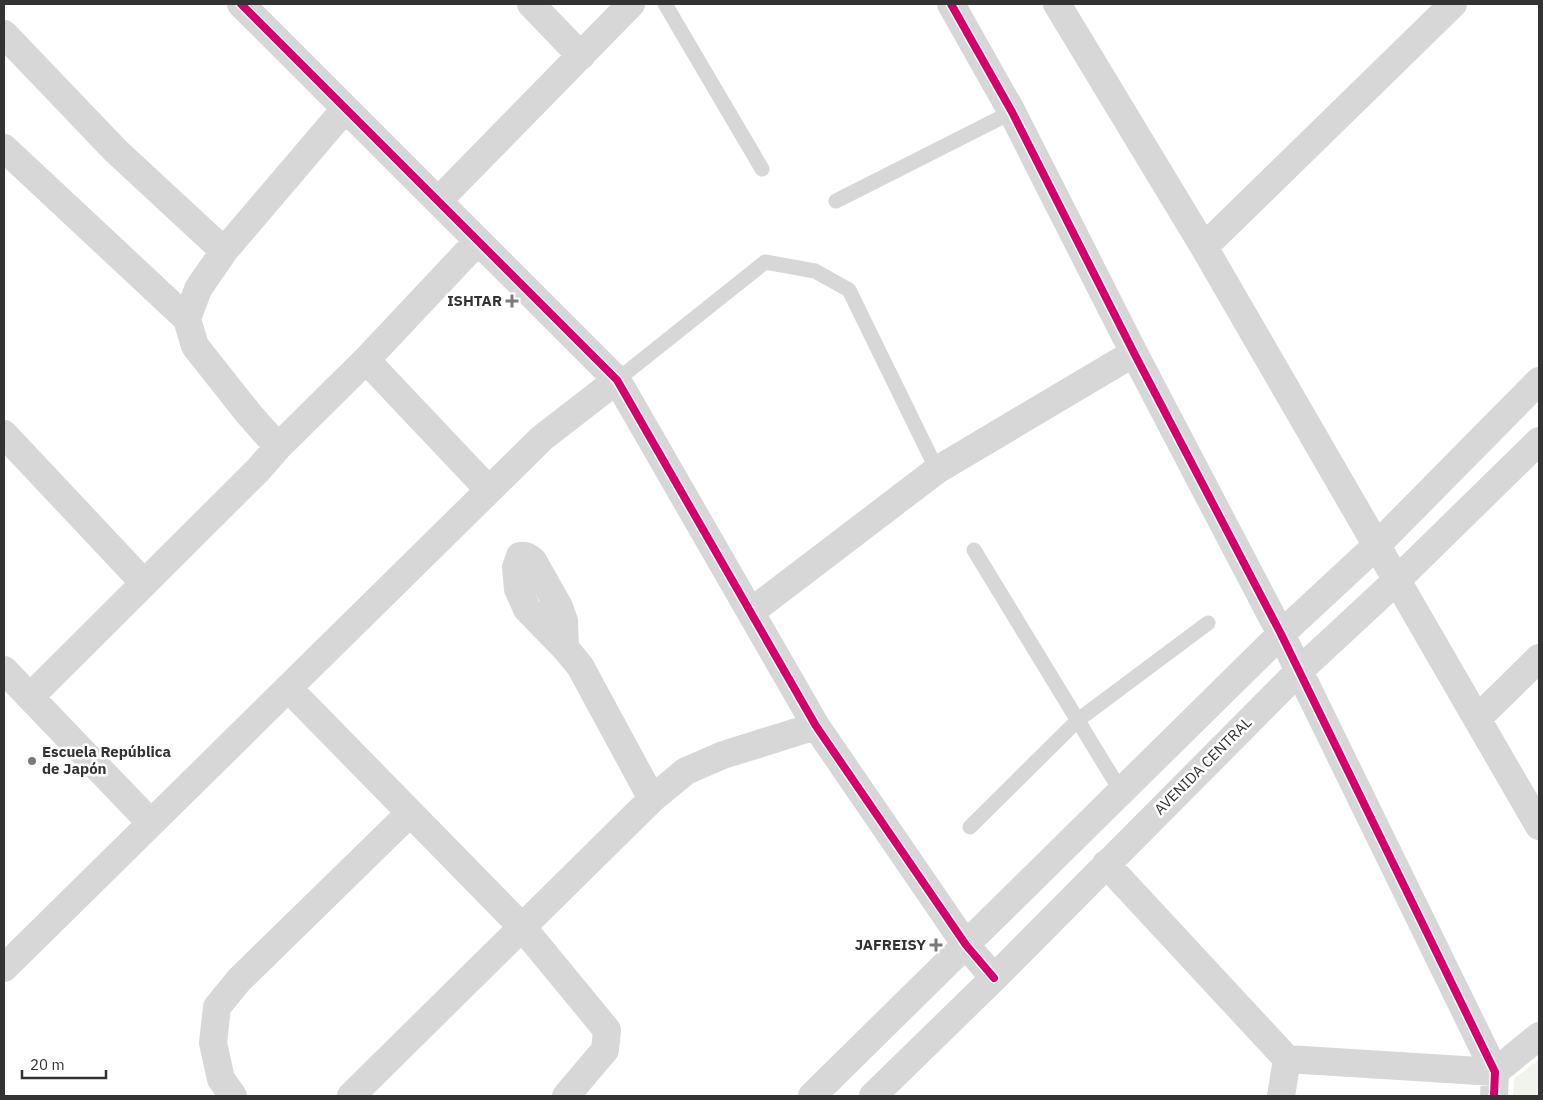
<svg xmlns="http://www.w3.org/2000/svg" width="1543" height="1100" viewBox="0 0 1543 1100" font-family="'IBM Plex Sans',sans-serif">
	<rect width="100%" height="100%" fill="#fff"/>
	<path fill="#f1f4ed" d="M 1539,1059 L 1539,1096 L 1513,1096 L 1514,1079 Z"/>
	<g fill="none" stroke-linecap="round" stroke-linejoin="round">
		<path stroke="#d7d7d7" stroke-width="15" d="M 665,4 L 762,169
			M 836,201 L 1012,112
			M 617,380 L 765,262 L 815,271 L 849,290 L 937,470
			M 974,550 L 1122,793
			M 970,827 L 1078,720 L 1208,623"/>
		<path stroke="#d7d7d7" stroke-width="28" d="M 241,4 L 617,380 L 816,726 L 966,945 L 994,978
			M 531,4 L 581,56
			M 951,4 L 1012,112 L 1134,353 L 1281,634 L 1495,1072 L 1494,1096
			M 1057,4 L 1204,247 L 1539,826
			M 4,34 L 116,151 L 224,251
			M 4,148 L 187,319
			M 438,201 L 631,4
			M 1204,247 L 1453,4
			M 366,360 L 489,490
			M 4,434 L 144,583
			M 278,447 L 366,360 L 478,241
			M 752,611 L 937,470 L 1134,353
			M 565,648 L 564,621 L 559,607 L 533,561 C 529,557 526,555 520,556 L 516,568 L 518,589 L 527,609 L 565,648 L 580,666 L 652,799
			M 4,670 L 151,823
			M 288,688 L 523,928 L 607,1030 L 605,1050 L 566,1096
			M 30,697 L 258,470 L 278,447 L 248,413 L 195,346 L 187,319 L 198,289 L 224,251 L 345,109
			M 1477,719 L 1539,658
			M 1106,864 L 1287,1059 L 1495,1072 L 1539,1036
			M 4,968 L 542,438 L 617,380
			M 233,1096 L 221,1079 L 213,1043 L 217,1007 L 239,980 L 410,813
			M 351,1096 L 652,799 L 686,771 L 723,755 L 816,726
			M 812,1096 L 1281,634 L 1377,545 L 1539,381
			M 873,1096 L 994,978 L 1299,671 L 1396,581 L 1539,441
			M 1281,1096 L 1287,1059"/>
		<defs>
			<path id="cycleway" d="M 241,4 L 617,380 L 816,726 L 966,945 L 994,978
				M 951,4 L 1012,112 L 1134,353 L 1281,634 L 1495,1072 L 1494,1096"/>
		</defs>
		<use href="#cycleway" stroke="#fff" stroke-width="11"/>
		<use href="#cycleway" stroke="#d6006c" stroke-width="8"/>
	</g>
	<g fill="#7a7a7a" stroke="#fff" stroke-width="2">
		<path d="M509.5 293.5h5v5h5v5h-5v5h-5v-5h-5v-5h5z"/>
		<circle cx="32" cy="761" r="5"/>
		<path d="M933.5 937.5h5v5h5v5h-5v5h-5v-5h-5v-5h5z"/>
	</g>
	<g text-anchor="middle" stroke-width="5" stroke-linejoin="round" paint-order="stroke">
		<g font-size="15" font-weight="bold" fill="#333" stroke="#fff" text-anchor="end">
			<text x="502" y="306">ISHTAR</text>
			<text x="42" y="757" text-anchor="start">Escuela República<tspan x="42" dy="17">de Japón</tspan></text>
			<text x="926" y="950">JAFREISY</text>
		</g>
		<g font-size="15" fill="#333" stroke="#fff">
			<text transform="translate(1203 766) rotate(-45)" y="5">AVENIDA CENTRAL</text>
		</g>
	</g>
	<rect width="1543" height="1100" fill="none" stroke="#333333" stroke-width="10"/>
	<path d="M22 1070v8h84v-8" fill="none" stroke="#333333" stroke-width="2.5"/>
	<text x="30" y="1070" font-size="15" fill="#333333" stroke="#ffffff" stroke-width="4" paint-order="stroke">20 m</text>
</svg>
